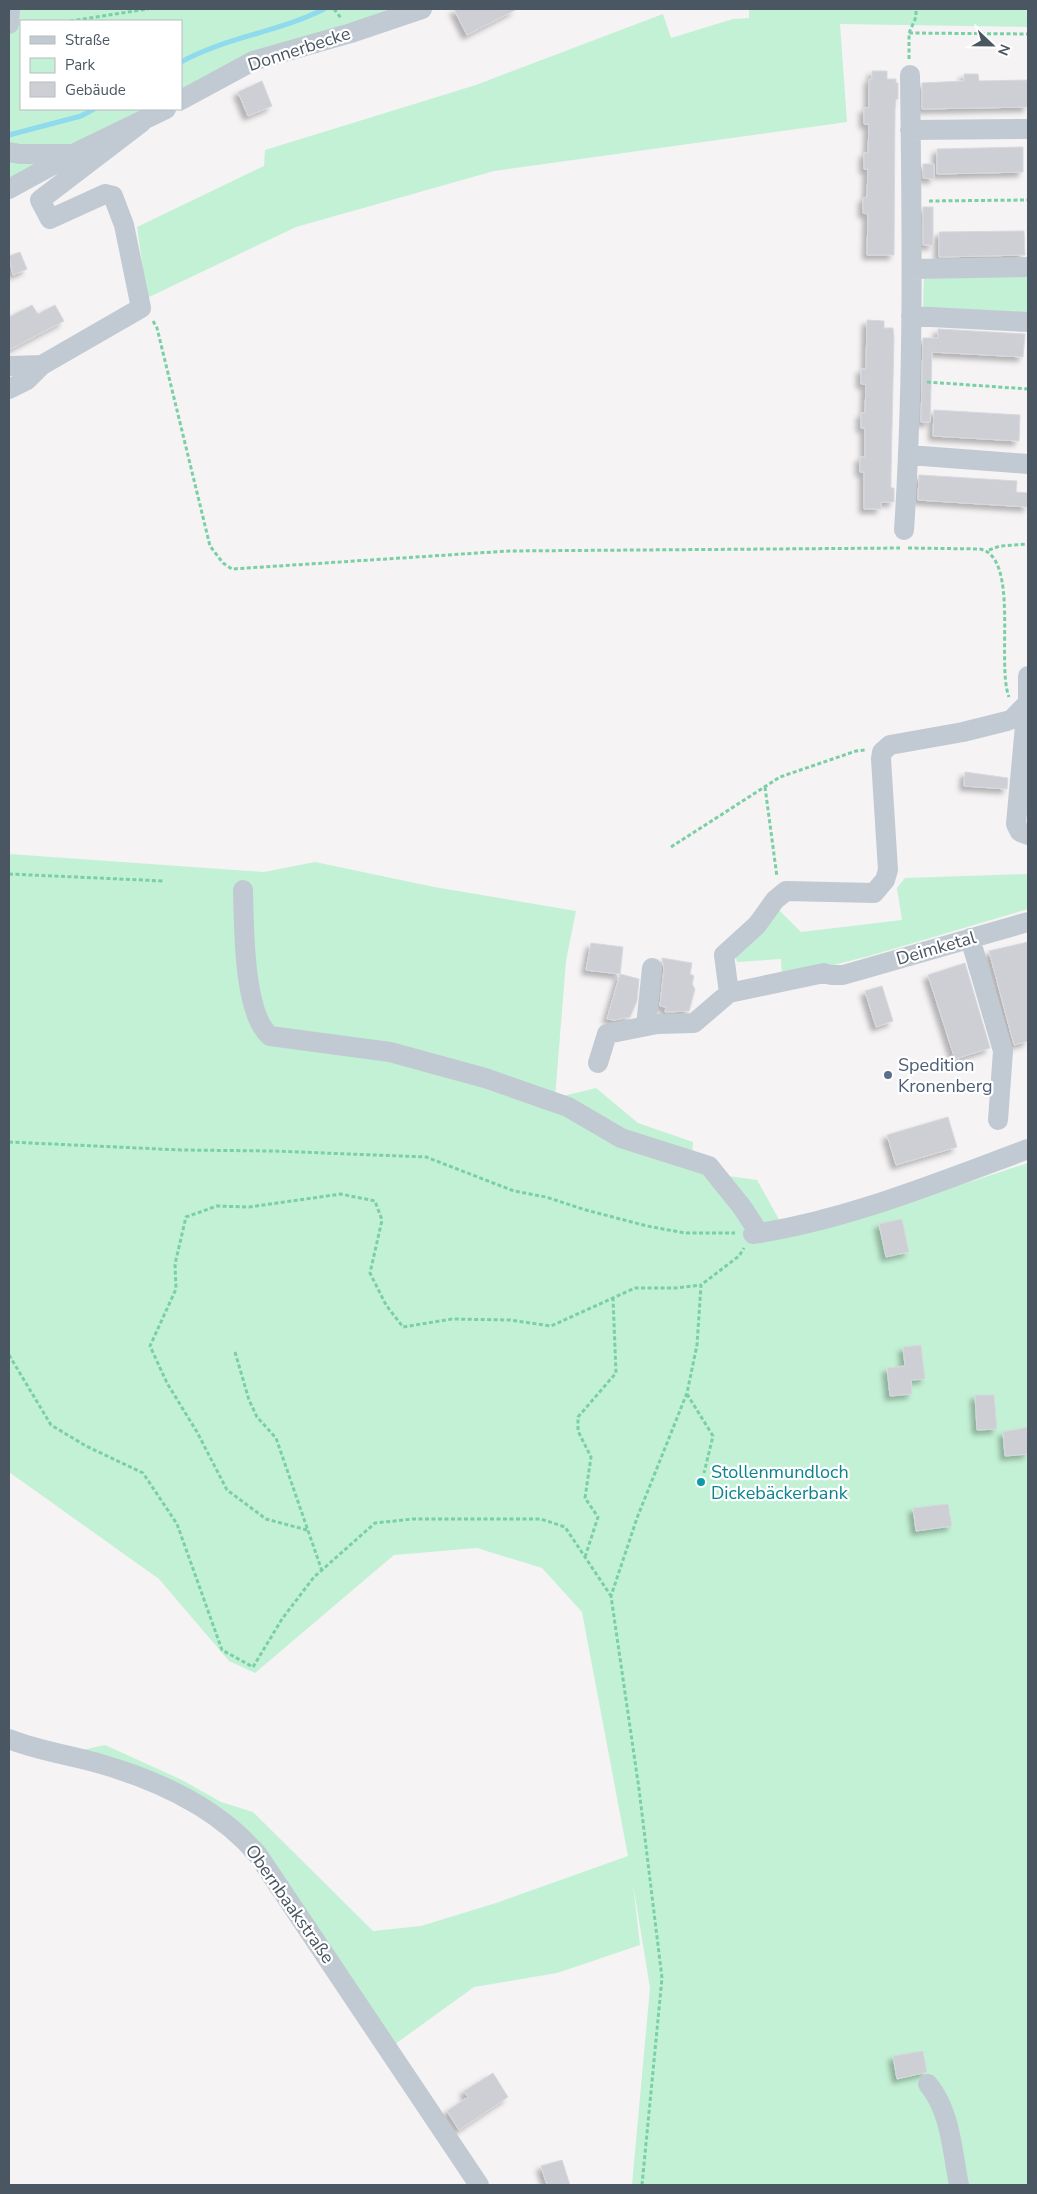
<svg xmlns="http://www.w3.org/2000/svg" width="1037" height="2194" viewBox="0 0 1037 2194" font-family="'Nunito Sans',sans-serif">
	<defs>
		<filter id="shadow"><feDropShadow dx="-4.5" dy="4.5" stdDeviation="2.5" flood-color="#0004"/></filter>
	</defs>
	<rect width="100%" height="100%" fill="#f5f3f3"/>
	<path fill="#c3f1d5" d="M 9,9 L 409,9 L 181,95 L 181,21 L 21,21 L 21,109 L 157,109 L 9,183 Z
		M 749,9 L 1028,9 L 1028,27 L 840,24 L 847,122 L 494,171 L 296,227 L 147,298 L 137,227 L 264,166 L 265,150 L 476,85 L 663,14 L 671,38 L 733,19 L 749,18 Z
		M 1028,269 L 1028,317 L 923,311 L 924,272 Z
		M 9,854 L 264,872 L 315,862 L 434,887 L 576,911 L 566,961 L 555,1098 L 596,1088 L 638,1123 L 693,1142 L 691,1171 L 757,1180 L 786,1232 L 911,1201 L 1028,1163 L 1028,2185 L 632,2185 L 650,1988 L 633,1884 L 640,1945 L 557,1973 L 474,1987 L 391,2047 L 245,1831 L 74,1752 L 105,1745 L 182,1780 L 221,1802 L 253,1812 L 373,1931 L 421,1926 L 496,1903 L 628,1856 L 582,1612 L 542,1568 L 477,1548 L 394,1555 L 255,1673 L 229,1661 L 159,1579 L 9,1472 Z
		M 1028,874 L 1028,909 L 869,956 L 782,978 L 781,959 L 737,962 L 733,949 L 778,909 L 801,932 L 902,920 L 897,888 L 905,878 Z"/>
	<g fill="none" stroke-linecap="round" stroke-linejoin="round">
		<path stroke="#90daee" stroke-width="5" d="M 181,62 C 226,37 279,32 324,9
			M 9,135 L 81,116 L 94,109"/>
	</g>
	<path fill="#cdcfd5" stroke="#d7d9de" filter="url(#shadow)" d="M 454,9 L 517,9 L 467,35 Z
		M 872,71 L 887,71 L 887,79 L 896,79 L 896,83 L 898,83 L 898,99 L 896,99 L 895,109 L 894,255 L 867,255 L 868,214 L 863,213 L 863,198 L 867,197 L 868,169 L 864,169 L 864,153 L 868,153 L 869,124 L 864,124 L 864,108 L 869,108 L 869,79 L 872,79 Z
		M 964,74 L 978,74 L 979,81 L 1028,80 L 1028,107 L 922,109 L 922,83 L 964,81 Z
		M 262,81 L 272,106 L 248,116 L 238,92 Z
		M 1023,147 L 1023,172 L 937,174 L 937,149 Z
		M 923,164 L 934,164 L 934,179 L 923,178 Z
		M 923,207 L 933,207 L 933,245 L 923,245 Z
		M 1024,231 L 1025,255 L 939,257 L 939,232 Z
		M 20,252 L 27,269 L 13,275 L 9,256 Z
		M 32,305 L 38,314 L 55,305 L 64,321 L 9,350 L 9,317 Z
		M 867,320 L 884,321 L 884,328 L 893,328 L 894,338 L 891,473 L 891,488 L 894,488 L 894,502 L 881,502 L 881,509 L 864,509 L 864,472 L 860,472 L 860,457 L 865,457 L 865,428 L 861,428 L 861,413 L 865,413 L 866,384 L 861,384 L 861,369 L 866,369 Z
		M 938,329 L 1025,334 L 1023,357 L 932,352 L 930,422 L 921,422 L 923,338 L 938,338 Z
		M 934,410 L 1020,415 L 1019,441 L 933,436 Z
		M 919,475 L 1017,481 L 1016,492 L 1028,493 L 1028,507 L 918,500 Z
		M 965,772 L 1008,778 L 1007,789 L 964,786 Z
		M 1028,942 L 1028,1041 L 1014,1045 L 989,951 Z
		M 591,943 L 623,947 L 620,974 L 586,970 Z
		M 662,958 L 692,963 L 690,974 L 694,976 L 692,984 L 695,989 L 689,1011 L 665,1012 L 666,1007 L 660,1006 L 664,969 Z
		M 965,963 L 990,1048 L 955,1059 L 928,975 Z
		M 620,974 L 639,979 L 637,1001 L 630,1017 L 614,1020 L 607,1019 Z
		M 882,986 L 893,1021 L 876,1027 L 865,991 Z
		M 948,1117 L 957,1147 L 896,1165 L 887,1135 Z
		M 902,1219 L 909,1252 L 886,1257 L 879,1224 Z
		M 921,1345 L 925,1379 L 911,1380 L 912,1394 L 890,1396 L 887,1368 L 905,1366 L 903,1347 Z
		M 975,1395 L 994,1395 L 997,1429 L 977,1430 Z
		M 1028,1427 L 1028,1454 L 1005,1456 L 1003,1432 Z
		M 948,1504 L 952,1526 L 916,1531 L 913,1508 Z
		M 923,2051 L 927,2072 L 897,2079 L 893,2056 Z
		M 493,2073 L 508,2097 L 459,2130 L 447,2111 L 468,2097 L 464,2091 Z
		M 562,2160 L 570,2185 L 547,2185 L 541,2166 Z"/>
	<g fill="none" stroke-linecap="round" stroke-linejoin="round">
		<path stroke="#7ad0a6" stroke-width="3" stroke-dasharray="4 2.5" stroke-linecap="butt" d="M 334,9 L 341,18
			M 70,21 L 148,9
			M 909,33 L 916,17 L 916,9
			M 909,59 L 909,33 L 1028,34
			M 929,201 L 1028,200
			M 153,321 L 157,328 L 210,546 L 223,563 L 232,569 L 509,551 L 900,548
			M 927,382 L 1028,389
			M 908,548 L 980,549 C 1020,557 996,664 1009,697
			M 989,550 L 1000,546 L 1028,544
			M 765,787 L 777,877
			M 671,847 L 780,777 L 856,751 L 865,750
			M 9,874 L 164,881
			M 9,1142 L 181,1150 L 273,1151 L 426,1157 L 514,1191 L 546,1197 L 586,1210 L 647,1226 L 685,1233 L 735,1233
			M 235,1352 L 249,1400 L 257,1417 L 276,1438 L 322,1571
			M 9,1355 L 51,1425 L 86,1446 L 143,1473 L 177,1524 L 222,1650 L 253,1667 L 282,1619 L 314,1577 L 375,1523 L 413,1519 L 541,1519 L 565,1527 L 611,1596
			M 687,1394 L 713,1436 L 704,1473
			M 307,1530 L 266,1519 L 227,1490 L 197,1432 L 167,1383 L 150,1346 L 176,1289 L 175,1264 L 186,1217 L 217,1206 L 249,1207 L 341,1194 L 375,1201 L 382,1220 L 370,1273 L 386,1305 L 403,1327 L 452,1319 L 510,1320 L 551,1326 L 635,1288 L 676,1288 L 701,1285
			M 585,1557 L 598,1517 L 585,1498 L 591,1457 L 578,1431 L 578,1417 L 616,1373 L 613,1298
			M 642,2185 L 662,1978 L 639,1789 L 611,1596 L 637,1518 L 687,1393 L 697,1345 L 701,1285 L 739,1256 L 744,1248"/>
		<path stroke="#c1cad2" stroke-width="20" d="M 9,24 L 10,9
			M 181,100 L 253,61 L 351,33 L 422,9
			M 910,130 L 1028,129
			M 9,152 L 20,154 L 71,154
			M 9,189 L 73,154 L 166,109
			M 912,269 L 1028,267
			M 911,316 L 1028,322
			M 9,366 L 42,365
			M 9,389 L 27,380 L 42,365 L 141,308 L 124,225 L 113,196 L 105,194 L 50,219 L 40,200 L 142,122
			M 909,455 L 1028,464
			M 904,530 C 914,379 912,227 910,75
			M 1028,676 L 1028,704
			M 1027,704 L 1016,824 L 1020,832 L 1028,835
			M 243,890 C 244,925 243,1014 270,1036 L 390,1052 L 485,1078 L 568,1107 L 621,1138 L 709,1166 L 742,1207 L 759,1233
			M 970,938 L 1003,1051 L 998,1120
			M 729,993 L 724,955 L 757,925 L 775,900 L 786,891 L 874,893 L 885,880 L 888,870 L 881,759 L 882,752 L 890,745 L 963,732 L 1007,721 L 1012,719 L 1027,704
			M 646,1026 L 652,968
			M 598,1063 L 607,1034 L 657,1024 L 694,1023 L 729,993 L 824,973 L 831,975 L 843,975 L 1028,922
			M 753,1234 C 847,1220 939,1182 1028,1149
			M 9,1739 C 38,1751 71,1755 101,1764 C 160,1781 218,1808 258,1855 L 479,2185
			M 928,2084 C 951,2112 952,2151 959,2185"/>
	</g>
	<circle fill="#5c6f8a" stroke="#fff" stroke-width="2" cx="888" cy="1075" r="5"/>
	<circle fill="#0f9aa8" stroke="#fff" stroke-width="2" cx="701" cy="1482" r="5"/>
	<g text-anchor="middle" stroke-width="4.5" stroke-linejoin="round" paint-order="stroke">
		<g font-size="18" fill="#4a5661" stroke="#fff">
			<text transform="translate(299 49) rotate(-18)" y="6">Donnerbecke</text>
			<text transform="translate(936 948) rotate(-16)" y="6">Deimketal</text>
			<text transform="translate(290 1904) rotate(55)" y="6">Obernbaakstraße</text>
		</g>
		<g font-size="18" fill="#4e5e75" stroke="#fff" text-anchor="start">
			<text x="898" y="1071">Spedition<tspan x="898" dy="21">Kronenberg</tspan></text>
		</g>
		<g font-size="18" fill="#0d838f" stroke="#fff" text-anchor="start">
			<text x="711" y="1478">Stollenmundloch<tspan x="711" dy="21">Dickebäckerbank</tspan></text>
		</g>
	</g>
	<rect width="1037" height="2194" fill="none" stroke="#4a5661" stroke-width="20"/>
	<rect x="20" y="20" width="162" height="90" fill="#ffffff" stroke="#b7bbc0"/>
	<rect x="30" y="36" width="25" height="8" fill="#c1cad2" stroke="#b7bbc0"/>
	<text x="65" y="45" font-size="15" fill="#4a5661">Straße</text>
	<rect x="30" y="58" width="25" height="15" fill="#c3f1d5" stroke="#b7bbc0"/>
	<text x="65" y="70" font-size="15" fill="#4a5661">Park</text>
	<rect x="30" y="82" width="25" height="15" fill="#cdcfd5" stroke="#b7bbc0"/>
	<text x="65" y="95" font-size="15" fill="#4a5661">Gebäude</text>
	<g transform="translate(992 45) rotate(112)" stroke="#ffffff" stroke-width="4" paint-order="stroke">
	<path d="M0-4L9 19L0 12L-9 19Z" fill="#4a5661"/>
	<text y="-8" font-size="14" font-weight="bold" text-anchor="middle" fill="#4a5661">N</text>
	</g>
</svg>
